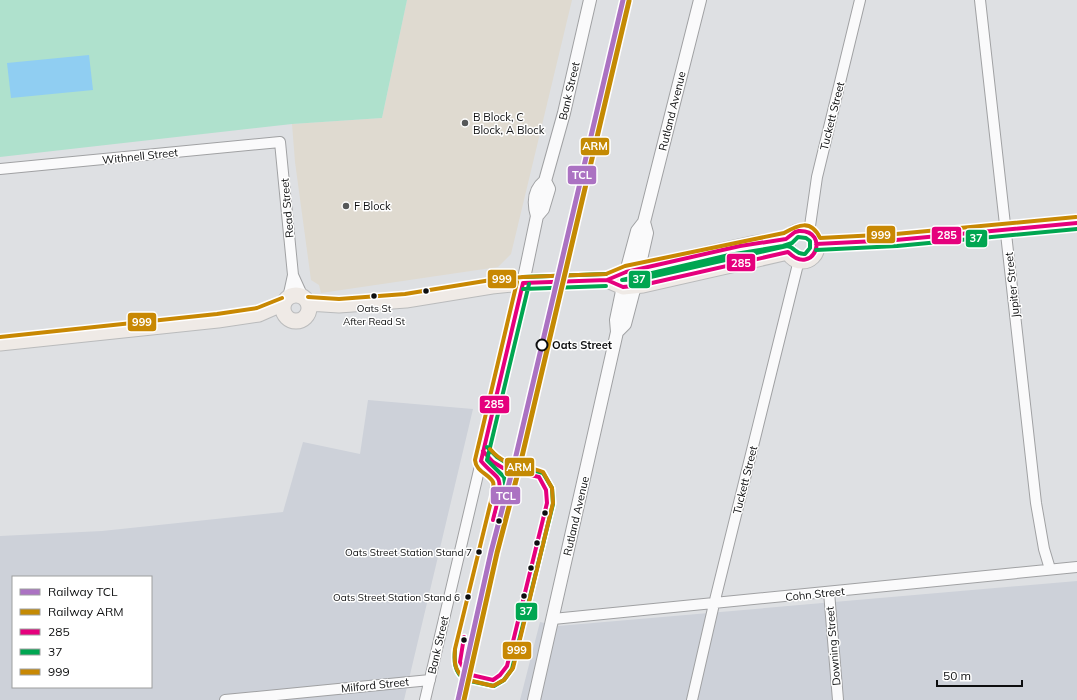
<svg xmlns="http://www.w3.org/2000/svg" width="1077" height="700" viewBox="0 0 1077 700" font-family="Mulish,sans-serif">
	<rect width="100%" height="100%" fill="#dee0e3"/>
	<path fill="#cdd1d9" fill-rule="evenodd" d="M 368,400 L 473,409 L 404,700 L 0,700 L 0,536 L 102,531 L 283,512 L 303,442 L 360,454 ZM 13,577 L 151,577 L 151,687 L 13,687 Z
		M 1077,581 L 1077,700 L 520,700 L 540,622 L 558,626 Z"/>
	<path fill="#dfdad0" d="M 407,0 L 572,0 L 511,254 L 498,267 L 321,293 L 319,285 L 311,280 L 295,162 L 292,124 L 382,118 Z"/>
	<path fill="#afe1cd" d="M 0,0 L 407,0 L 382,118 L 292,124 L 0,157 Z"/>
	<path fill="#90cef2" d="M 89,55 L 93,90 L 11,98 L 7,63 Z"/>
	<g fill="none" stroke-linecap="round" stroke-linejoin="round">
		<defs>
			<path id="minor" d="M 980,0 L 1036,503 L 1044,549 L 1050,569
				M 0,169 L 280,142 L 293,275 L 288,298
				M 809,233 L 817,177 L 860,0
				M 293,275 L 303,297
				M 829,592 L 838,700
				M 553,619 L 1077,567
				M 225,700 L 430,680
				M 425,700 L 523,283
				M 692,700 L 714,604 L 799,260"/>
			<path id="tertiary" d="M 537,216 L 543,209 L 549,189 L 545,181
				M 523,283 L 537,216 C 533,203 534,190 545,181 L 564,113 L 590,0
				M 617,332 L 625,324 L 635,286 L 647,233 L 644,222
				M 534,700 L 617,332 L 616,320 L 626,272 L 637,231 L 644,222 L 700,0"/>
			<path id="primary" d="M787 246a15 15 0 1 1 30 0a15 15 0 1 1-30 0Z
				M 816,244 L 896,240 L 1077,223
				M 607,280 L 623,287 L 643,285 L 788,252
				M283 308a13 13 0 1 1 26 0a13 13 0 1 1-26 0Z
				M 308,303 L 339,305 L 406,300 L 492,286 L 523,283 L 607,280 L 626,272 L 647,268 L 657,265 L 752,244 L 788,239
				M 0,343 L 218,320 L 259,314 L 284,303"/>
		</defs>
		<use href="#minor" stroke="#a0a1a3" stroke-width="12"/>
		<use href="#tertiary" stroke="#a0a1a3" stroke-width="14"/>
		<use href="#primary" stroke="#babbbc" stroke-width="17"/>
		<use href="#minor" stroke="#fafafb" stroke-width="10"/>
		<use href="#tertiary" stroke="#fafafb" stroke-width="12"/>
		<use href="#primary" stroke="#efeae6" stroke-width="15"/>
		<defs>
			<path id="bus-1" d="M 799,231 C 831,230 814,278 788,252 L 643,285 L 623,287 L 607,280 L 626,272 L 740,246 L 786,239 L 795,232 Z
				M 816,244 L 896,240 L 1077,223
				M 523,283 L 607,280
				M 493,520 C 495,510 504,485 497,477 C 491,471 486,467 481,461 L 523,283
				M 464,637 L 460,662 L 467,674 L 493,680 L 500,675 L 507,666 L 547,503 L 546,490 L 539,477 L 503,468 L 493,462 L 483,451"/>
			<path id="bus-2" d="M 798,237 L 806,238 L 810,241 L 810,248 L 805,254 C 796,255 795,247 787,246 L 642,279 L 622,280 L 729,255 L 783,246 L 792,243 Z
				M 816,250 L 897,246 L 1077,229
				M 523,277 L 606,274
				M 523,289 L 606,286
				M 499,521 L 506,490 L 504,477 L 487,460 L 529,284
				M 455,650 C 454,661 454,672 465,680 L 494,686 L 504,680 L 512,669 L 553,504 L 552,488 L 543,473 L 505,462 L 497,457 L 487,447"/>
			<path id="bus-3" d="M 308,297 L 339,299 L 405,294 L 491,280 L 523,277 L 606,274 L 625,266 L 784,233 C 798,225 811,219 820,238 L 896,234 L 1076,217
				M 0,337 L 217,314 L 257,308 L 282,298
				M 490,449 C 507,469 521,463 543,472 L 552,488 L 553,503 L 513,668 L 504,680 L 493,686 L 464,679 C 454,669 454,662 455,649 L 494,489 C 493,487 494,484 493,482 C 489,474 476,472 475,460 L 517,282"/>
		</defs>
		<use href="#bus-1" stroke="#fff" stroke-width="7"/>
		<use href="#bus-2" stroke="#fff" stroke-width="7"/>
		<use href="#bus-3" stroke="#fff" stroke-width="7"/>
		<use href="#bus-1" stroke="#e5007d" stroke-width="4"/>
		<use href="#bus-2" stroke="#00a651" stroke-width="4"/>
		<use href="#bus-3" stroke="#c88803" stroke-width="4"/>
		<defs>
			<path id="rail-1" d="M 458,700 L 491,552 L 514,464 L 623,0"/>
			<path id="rail-2" d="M 464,700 L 497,553 L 520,465 L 629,1"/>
		</defs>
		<use href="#rail-1" stroke="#fff" stroke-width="8"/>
		<use href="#rail-2" stroke="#fff" stroke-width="8"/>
		<use href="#rail-1" stroke="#ab72c2" stroke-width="5"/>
		<use href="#rail-2" stroke="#c48a03" stroke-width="5"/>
	</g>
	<g fill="#565859" stroke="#fff" stroke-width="1.5">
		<circle cx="465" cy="123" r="4"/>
		<circle cx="346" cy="206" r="4"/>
	</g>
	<g fill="#0d0e0f" stroke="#fff" stroke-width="1.5">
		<circle cx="426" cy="291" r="3.5"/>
		<circle cx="374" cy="296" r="3.5"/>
		<circle cx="545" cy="513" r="3.5"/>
		<circle cx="499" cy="521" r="3.5"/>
		<circle cx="537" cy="543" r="3.5"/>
		<circle cx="479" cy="552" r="3.5"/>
		<circle cx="531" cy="568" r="3.5"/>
		<circle cx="524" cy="596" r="3.5"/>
		<circle cx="468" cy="597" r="3.5"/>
		<circle cx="464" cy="640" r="3.5"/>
	</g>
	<circle fill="#fff" stroke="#0d0e0f" stroke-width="2" cx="542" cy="345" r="5.5"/>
	<g text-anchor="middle" stroke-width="3" stroke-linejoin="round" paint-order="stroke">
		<g font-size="10" fill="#0d0e0f" stroke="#fff" text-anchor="end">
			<text x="374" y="312" text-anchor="middle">Oats St<tspan x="374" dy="13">After Read St</tspan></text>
			<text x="472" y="556">Oats Street Station Stand 7</text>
			<text x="460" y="601">Oats Street Station Stand 6</text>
		</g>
		<g font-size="11" fill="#0d0e0f" stroke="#fff">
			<text transform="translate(569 91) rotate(-77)" y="4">Bank Street</text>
			<text transform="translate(672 111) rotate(-76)" y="4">Rutland Avenue</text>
			<text transform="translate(832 116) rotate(-76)" y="4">Tuckett Street</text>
			<text transform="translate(140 156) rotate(-6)" y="4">Withnell Street</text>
			<text transform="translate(287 208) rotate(-95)" y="4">Read Street</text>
			<text transform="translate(1012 285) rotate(-96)" y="4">Jupiter Street</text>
			<text transform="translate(745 480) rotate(-76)" y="4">Tuckett Street</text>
			<text transform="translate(576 516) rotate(-77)" y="4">Rutland Avenue</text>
			<text transform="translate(815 594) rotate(-6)" y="4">Cohn Street</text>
			<text transform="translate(438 645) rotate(-77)" y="4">Bank Street</text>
			<text transform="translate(833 646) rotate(-95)" y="4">Downing Street</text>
			<text transform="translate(375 685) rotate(-6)" y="4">Milford Street</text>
		</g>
		<g font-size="11" fill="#0d0e0f" stroke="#fff" text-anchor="start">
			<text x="473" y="121">B Block, C<tspan x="473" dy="13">Block, A Block</tspan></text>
			<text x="354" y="210">F Block</text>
		</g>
		<g font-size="11" font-weight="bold" fill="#0d0e0f" stroke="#fff" text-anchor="start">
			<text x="552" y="349">Oats Street</text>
		</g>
	</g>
	<g stroke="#fff" stroke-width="1.5">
		<rect x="580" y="137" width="30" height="19" rx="4" fill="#c48a03"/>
		<rect x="567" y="165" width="30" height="20" rx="4" fill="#ab72c2"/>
		<rect x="866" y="225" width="30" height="19" rx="4" fill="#c88803"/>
		<rect x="931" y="226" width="31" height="19" rx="4" fill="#e5007d"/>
		<rect x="965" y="229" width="23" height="19" rx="4" fill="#00a651"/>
		<rect x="726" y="253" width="30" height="19" rx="4" fill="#e5007d"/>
		<rect x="487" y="269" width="30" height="20" rx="4" fill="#c88803"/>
		<rect x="628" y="270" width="23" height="19" rx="4" fill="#00a651"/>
		<rect x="127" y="312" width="30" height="20" rx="4" fill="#c88803"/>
		<rect x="479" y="395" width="31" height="19" rx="4" fill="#e5007d"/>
		<rect x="504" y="457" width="31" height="20" rx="4" fill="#c48a03"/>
		<rect x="490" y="486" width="31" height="19" rx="4" fill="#ab72c2"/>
		<rect x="515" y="602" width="23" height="19" rx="4" fill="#00a651"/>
		<rect x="502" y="641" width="30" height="19" rx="4" fill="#c88803"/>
	</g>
	<g font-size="11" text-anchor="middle" font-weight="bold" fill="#fff">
		<text x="595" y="150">ARM</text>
		<text x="582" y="179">TCL</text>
		<text x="881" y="239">999</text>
		<text x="947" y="239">285</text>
		<text x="976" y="242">37</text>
		<text x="741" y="267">285</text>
		<text x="502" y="283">999</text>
		<text x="639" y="283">37</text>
		<text x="142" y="326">999</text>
		<text x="494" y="408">285</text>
		<text x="519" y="471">ARM</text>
		<text x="506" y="500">TCL</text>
		<text x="526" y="615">37</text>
		<text x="517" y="654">999</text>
	</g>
	<rect x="12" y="576" width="140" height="112" fill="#ffffff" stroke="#9e9f9f"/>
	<rect x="20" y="589" width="20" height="6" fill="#ab72c2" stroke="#9e9f9f"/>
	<text x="48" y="596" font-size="12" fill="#0d0e0f">Railway TCL</text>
	<rect x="20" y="609" width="20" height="6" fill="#c48a03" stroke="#9e9f9f"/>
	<text x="48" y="616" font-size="12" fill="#0d0e0f">Railway ARM</text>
	<rect x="20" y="629" width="20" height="6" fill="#e5007d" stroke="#9e9f9f"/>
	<text x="48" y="636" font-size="12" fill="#0d0e0f">285</text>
	<rect x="20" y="649" width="20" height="6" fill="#00a651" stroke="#9e9f9f"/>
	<text x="48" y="656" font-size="12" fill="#0d0e0f">37</text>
	<rect x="20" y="669" width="20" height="6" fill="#c88803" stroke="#9e9f9f"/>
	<text x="48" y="676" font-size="12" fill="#0d0e0f">999</text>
	<path d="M937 680v6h85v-6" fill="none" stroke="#0d0e0f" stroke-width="2"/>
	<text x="943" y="680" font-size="12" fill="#0d0e0f" stroke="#ffffff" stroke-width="3" paint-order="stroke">50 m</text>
</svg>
